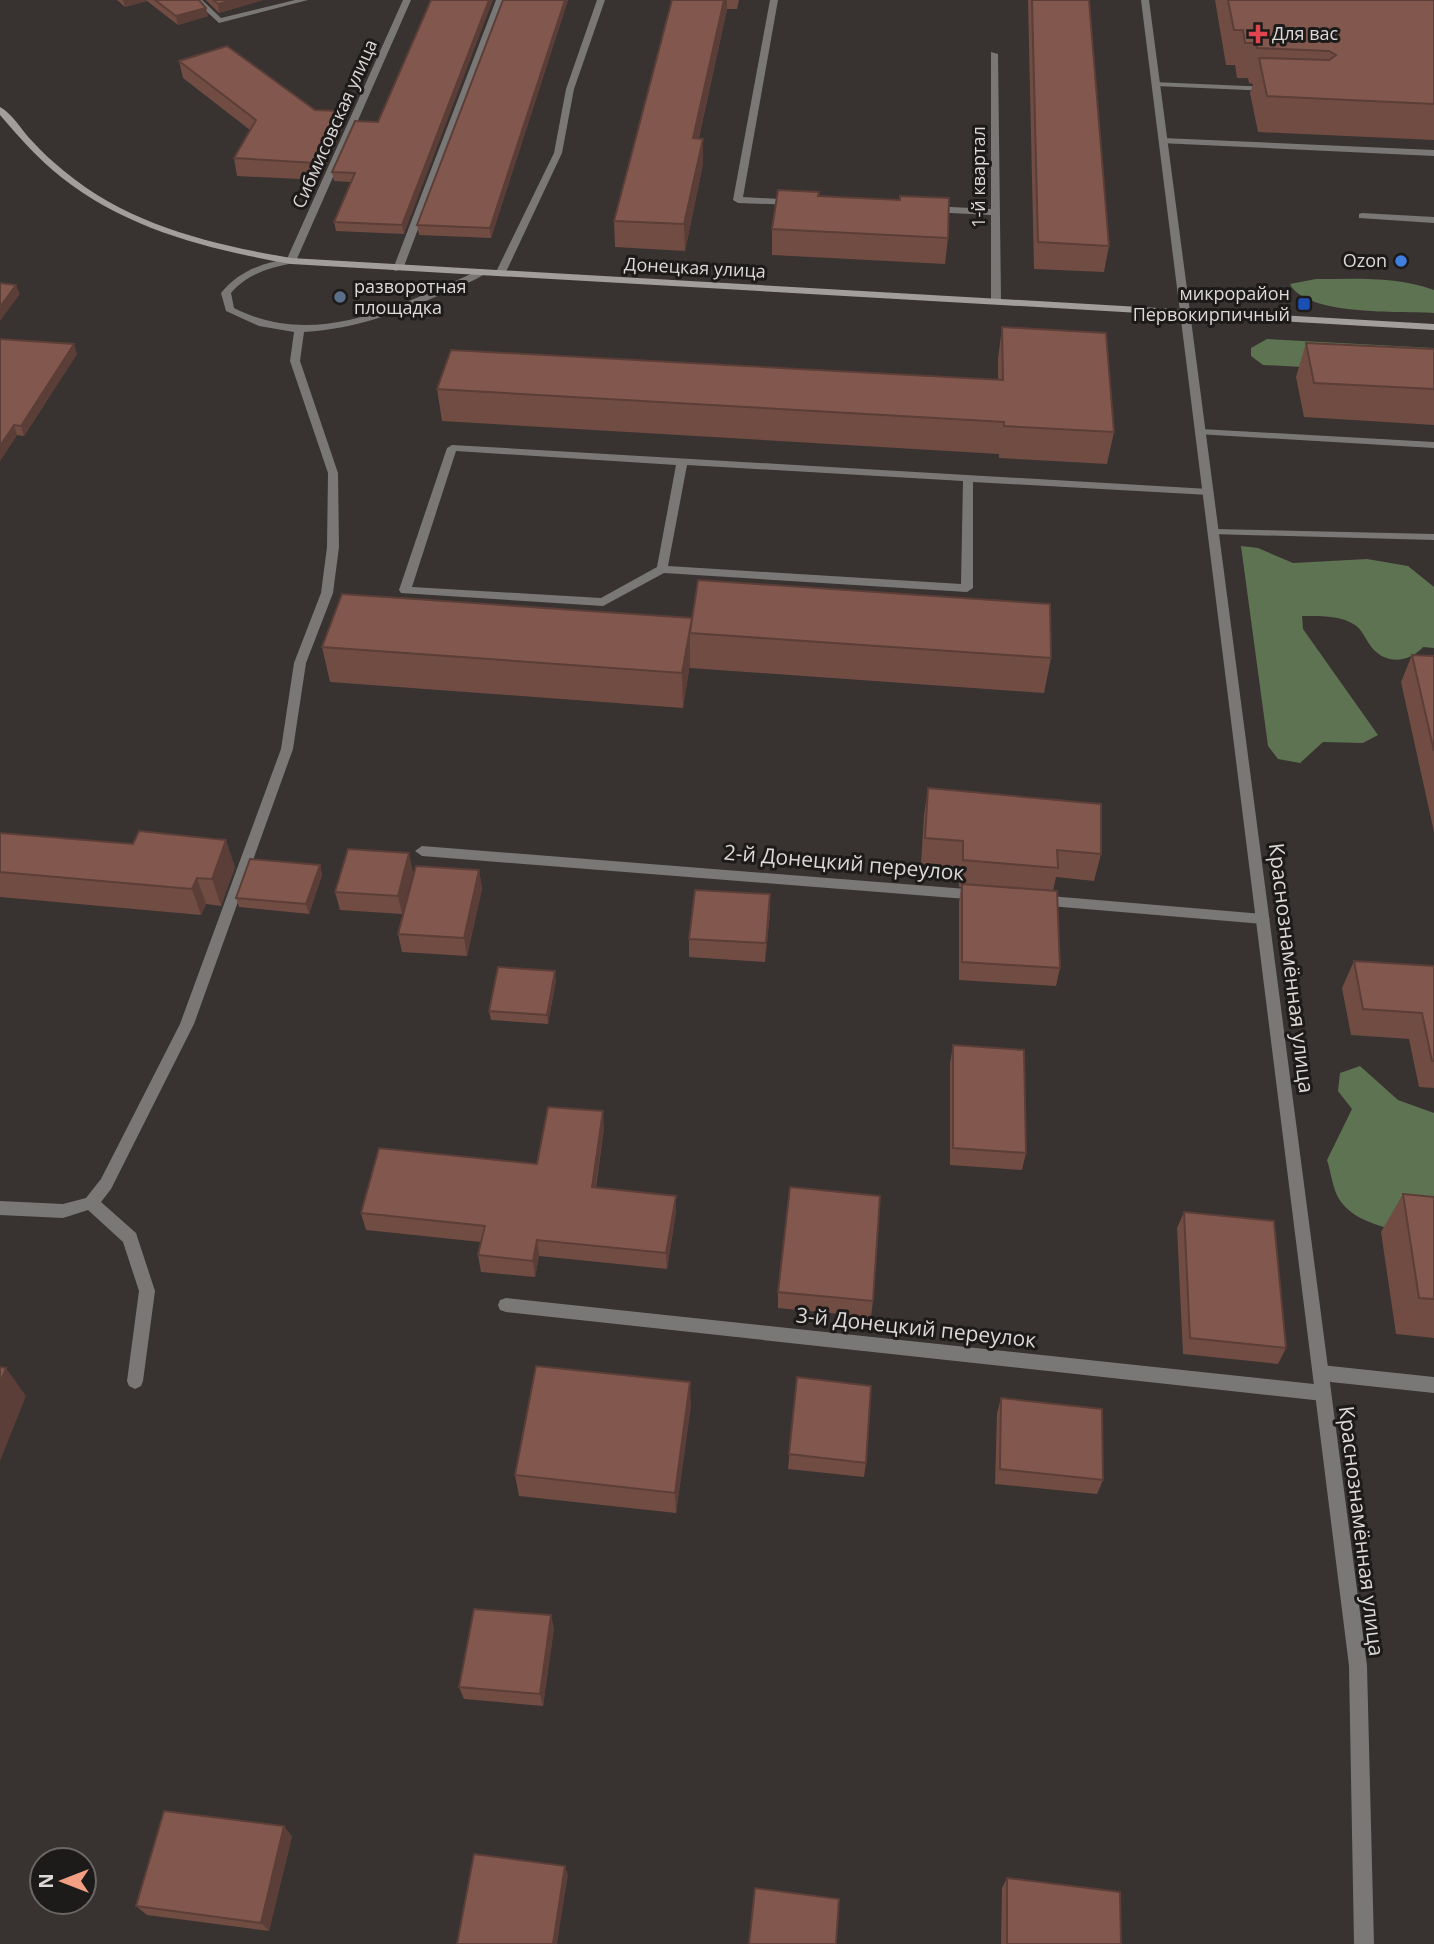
<svg xmlns="http://www.w3.org/2000/svg" width="1434" height="1944" viewBox="0 0 1434 1944" font-family="'Open Sans',sans-serif">
	<rect width="100%" height="100%" fill="#383230"/>
	<path fill="#5e7351" d="M 1316,279 C 1355,279 1397,276 1434,290 L 1434,313 C 1401,311 1305,316 1290,284 Z
		M 1267,339 L 1434,348 L 1434,374 L 1263,365 L 1251,356 L 1251,348 Z
		M 1241,546 L 1258,548 L 1293,563 L 1367,559 L 1408,566 L 1434,587 L 1434,648 L 1423,647 C 1411,661 1390,665 1375,651 C 1367,644 1364,631 1355,625 C 1340,615 1320,616 1302,616 L 1303,629 L 1378,735 L 1363,743 L 1323,742 L 1300,763 L 1278,759 L 1268,746 Z
		M 1360,1066 L 1398,1100 L 1434,1113 L 1434,1233 C 1405,1233 1360,1227 1341,1202 C 1333,1192 1331,1172 1327,1160 L 1352,1109 L 1338,1091 L 1340,1073 Z"/>
	<g fill="none" stroke-linecap="round" stroke-linejoin="round">
		<path fill="#7a7876" fill-rule="evenodd" d="M 194,0 L 202,0 L 221,18 L 295,0 L 308,0 L 219,23 Z
			M 496,0 L 504,0 L 403,269 L 395,271 L 393,269 Z
			M 597,0 L 605,0 L 574,89 L 562,153 L 505,274 L 497,276 L 495,274 L 554,153 L 566,89 Z
			M 770,0 L 778,0 L 743,197 L 798,200 L 800,202 L 795,205 L 738,203 L 733,200 Z
			M 991,52 L 998,54 L 1001,300 L 996,303 L 991,300 L 991,215 L 930,212 L 925,209 L 930,206 L 991,209 Z
			M 1153,82 L 1270,87 L 1274,89 L 1270,91 L 1156,86 L 1153,86 Z
			M 1163,138 L 1434,150 L 1434,156 L 1160,143 L 1160,139 Z
			M 1362,213 L 1434,217 L 1434,223 L 1359,218 L 1359,214 Z
			M 291,258 L 296,261 L 294,263 C 269,268 249,273 231,293 L 234,308 C 316,350 400,305 478,271 L 486,273 C 476,280 463,285 451,290 C 404,311 356,329 304,332 L 300,361 L 338,473 L 339,547 L 333,593 L 306,663 L 293,749 L 194,1024 L 111,1189 L 101,1202 L 136,1233 L 155,1291 L 143,1381 L 141,1386 L 135,1389 L 129,1386 L 127,1381 L 139,1291 L 123,1242 L 88,1210 L 63,1218 L 0,1215 L 0,1201 L 63,1204 L 86,1198 L 101,1179 L 180,1024 L 281,749 L 294,663 L 321,593 L 327,547 L 328,473 L 290,361 L 294,332 L 259,326 L 226,311 L 221,293 C 240,270 263,263 291,258 Z
			M 1201,429 L 1434,442 L 1434,448 L 1197,434 L 1197,430 Z
			M 452,445 L 1209,489 L 1214,492 L 1209,495 L 973,482 L 973,588 L 967,592 L 664,573 L 603,606 L 401,593 L 399,590 L 447,448 ZM 456,451 L 676,465 L 657,567 L 601,598 L 412,587 ZM 687,465 L 963,481 L 961,584 L 668,566 Z
			M 1321,1365 L 1434,1377 L 1434,1393 L 1321,1381 L 1315,1378 L 1313,1373 L 1315,1368 Z"/>
		<path fill="#7a7876" fill-rule="evenodd" d="M 403,0 L 411,0 L 296,261 L 288,263 L 286,261 Z
			M 1141,0 L 1149,0 L 1190,312 L 1185,315 L 1180,312 Z
			M 1214,529 L 1434,534 L 1434,540 L 1210,534 L 1210,530 Z
			M 422,846 L 979,890 L 986,895 L 979,900 L 422,856 L 415,851 Z
			M 1038,895 L 1263,914 L 1270,919 L 1263,924 L 1038,905 L 1031,900 Z
			M 506,1298 L 1323,1385 L 1329,1388 L 1331,1393 L 1329,1398 L 1323,1401 L 506,1312 L 500,1310 L 498,1305 L 500,1300 Z"/>
		<path fill="#7a7876" fill-rule="evenodd" d="M 1185,309 L 1190,312 L 1367,1666 L 1374,1944 L 1354,1944 L 1349,1666 L 1180,312 Z"/>
		<path fill="#a29e9b" fill-rule="evenodd" d="M 0,107 C 13,114 22,131 33,142 C 42,152 53,162 64,171 C 129,225 210,244 291,258 L 1434,324 L 1434,330 L 291,264 C 208,249 128,230 61,177 C 38,159 19,137 0,115 Z"/>
	</g>
	<path fill="#704c43" d="M 117,0 L 199,0 L 208,16 L 178,25 L 147,1 L 125,7 Z
		M 206,0 L 263,0 L 219,13 Z
		M 431,0 L 404,234 L 336,231 L 334,222 L 351,182 L 334,181 L 332,172 L 378,122 Z
		M 503,0 L 568,0 L 491,238 L 419,235 L 417,225 Z
		M 672,0 L 739,0 L 737,9 L 727,9 L 699,138 L 703,139 L 703,164 L 685,251 L 615,247 L 614,221 Z
		M 1028,0 L 1089,0 L 1109,246 L 1104,272 L 1034,269 Z
		M 1215,0 L 1434,0 L 1434,140 L 1258,132 L 1250,93 L 1253,84 L 1249,83 L 1248,78 L 1237,78 L 1235,65 L 1226,65 Z
		M 179,61 L 315,110 L 339,111 L 342,129 L 319,180 L 237,176 L 234,158 L 250,130 L 183,78 Z
		M 819,196 L 948,238 L 945,264 L 772,255 L 772,229 Z
		M 1002,327 L 1114,432 L 1107,464 L 999,458 L 999,454 L 442,421 L 437,389 L 998,380 L 998,359 Z
		M 0,339 L 77,354 L 24,436 L 17,435 L 0,461 Z
		M 1306,343 L 1434,349 L 1434,425 L 1304,417 L 1296,377 Z
		M 342,594 L 1051,658 L 1044,693 L 690,668 L 690,664 L 683,708 L 330,682 L 322,647 Z
		M 1412,655 L 1434,656 L 1434,832 L 1401,682 Z
		M 928,788 L 1101,854 L 1094,881 L 1056,877 L 1053,891 L 1060,968 L 1056,986 L 959,980 L 959,902 L 961,887 L 959,887 L 959,868 L 921,864 L 924,815 Z
		M 0,833 L 235,867 L 221,906 L 206,904 L 201,915 L 0,897 Z
		M 320,865 L 322,875 L 309,914 L 239,907 L 236,898 Z
		M 479,870 L 482,889 L 467,956 L 402,952 L 398,934 Z
		M 413,872 L 402,914 L 340,910 L 335,892 Z
		M 770,913 L 765,962 L 689,957 L 689,939 Z
		M 1354,961 L 1434,966 L 1434,1088 L 1419,1087 L 1409,1039 L 1351,1035 L 1342,988 Z
		M 556,980 L 548,1024 L 491,1020 L 489,1011 Z
		M 953,1045 L 1026,1153 L 1022,1170 L 950,1165 L 950,1063 Z
		M 604,1128 L 596,1188 L 676,1196 L 676,1212 L 667,1269 L 539,1256 L 535,1277 L 481,1272 L 478,1255 L 481,1242 L 366,1230 L 361,1213 L 537,1164 Z
		M 1403,1194 L 1434,1197 L 1434,1338 L 1396,1334 L 1381,1232 Z
		M 1184,1212 L 1286,1348 L 1278,1364 L 1183,1354 L 1177,1228 Z
		M 778,1292 L 873,1301 L 871,1317 L 778,1308 Z
		M 797,1377 L 866,1463 L 864,1477 L 788,1469 Z
		M 1001,1398 L 1103,1480 L 1097,1494 L 995,1484 L 997,1413 Z
		M 691,1405 L 676,1513 L 519,1496 L 515,1475 Z
		M 554,1628 L 543,1706 L 464,1699 L 459,1687 Z
		M 292,1836 L 269,1931 L 147,1915 L 136,1906 Z
		M 1007,1878 L 1121,1944 L 1001,1944 L 1002,1888 Z"/>
	<path fill="#5b3e37" d="M 123,0 L 147,0 L 147,1 L 125,7 Z
		M 233,0 L 263,0 L 219,13 L 218,4 Z
		M 489,0 L 493,0 L 404,234 L 402,225 Z
		M 565,0 L 568,0 L 491,238 L 490,228 Z
		M 724,0 L 727,0 L 727,9 L 693,164 L 693,138 Z
		M 206,8 L 208,16 L 178,25 L 176,16 Z
		M 339,111 L 342,129 L 319,180 L 316,163 Z
		M 703,139 L 703,164 L 685,251 L 684,224 Z
		M 16,285 L 20,294 L 0,321 L 0,307 Z
		M 74,344 L 77,354 L 24,436 L 21,426 Z
		M 14,425 L 17,435 L 0,461 L 0,446 Z
		M 692,618 L 690,633 L 690,664 L 683,708 L 682,673 Z
		M 226,840 L 235,867 L 221,906 L 212,879 Z
		M 409,853 L 413,872 L 402,914 L 398,896 Z
		M 320,865 L 322,875 L 309,914 L 306,904 Z
		M 479,870 L 482,889 L 467,956 L 464,938 Z
		M 197,878 L 206,904 L 201,915 L 192,889 Z
		M 770,894 L 770,913 L 765,962 L 766,943 Z
		M 555,971 L 556,980 L 548,1024 L 547,1015 Z
		M 603,1111 L 604,1128 L 593,1204 L 592,1187 Z
		M 676,1196 L 676,1212 L 667,1269 L 666,1253 Z
		M 537,1240 L 539,1256 L 535,1277 L 533,1261 Z
		M 6,1368 L 26,1396 L 0,1461 L 0,1383 Z
		M 690,1382 L 691,1405 L 676,1513 L 675,1493 Z
		M 551,1615 L 554,1628 L 543,1706 L 540,1694 Z
		M 284,1826 L 292,1836 L 269,1931 L 261,1923 Z
		M 565,1866 L 568,1875 L 557,1944 L 553,1944 Z"/>
	<path fill="#82584e" stroke="#5b3e37" stroke-width="2" d="M 155,0 L 199,0 L 206,8 L 176,16 Z
		M 213,0 L 233,0 L 218,4 Z
		M 431,0 L 489,0 L 402,225 L 334,222 L 355,173 L 332,172 L 355,121 L 378,122 Z
		M 503,0 L 565,0 L 490,228 L 417,225 Z
		M 672,0 L 724,0 L 693,138 L 703,139 L 684,224 L 614,221 Z
		M 1032,0 L 1089,0 L 1109,246 L 1038,242 Z
		M 1228,0 L 1434,0 L 1434,104 L 1267,96 L 1259,58 L 1329,60 L 1336,55 L 1329,51 L 1257,48 L 1256,43 L 1245,43 L 1243,30 L 1234,30 Z
		M 227,46 L 315,110 L 339,111 L 316,163 L 234,158 L 256,120 L 179,61 Z
		M 778,190 L 819,192 L 818,196 L 900,200 L 900,196 L 949,198 L 948,238 L 772,229 Z
		M 0,283 L 16,285 L 0,307 Z
		M 1002,327 L 1106,333 L 1114,432 L 1004,426 L 1004,422 L 437,389 L 451,350 L 1003,380 Z
		M 0,339 L 74,344 L 21,426 L 14,425 L 0,446 Z
		M 1306,343 L 1434,349 L 1434,389 L 1314,383 Z
		M 698,580 L 1050,604 L 1051,658 L 690,633 Z
		M 342,594 L 692,618 L 682,673 L 322,647 Z
		M 1412,655 L 1434,656 L 1434,751 Z
		M 928,788 L 1101,804 L 1101,854 L 1057,850 L 1058,868 L 963,860 L 963,841 L 925,838 Z
		M 139,831 L 226,840 L 212,879 L 197,878 L 192,889 L 0,872 L 0,833 L 133,844 Z
		M 348,849 L 409,853 L 398,896 L 335,892 Z
		M 250,859 L 320,865 L 306,904 L 236,898 Z
		M 416,866 L 479,870 L 464,938 L 398,934 Z
		M 962,884 L 1057,891 L 1060,968 L 962,962 Z
		M 695,890 L 770,894 L 766,943 L 689,939 Z
		M 1354,961 L 1434,966 L 1434,1061 L 1432,1061 L 1422,1013 L 1363,1009 Z
		M 498,967 L 555,971 L 547,1015 L 489,1011 Z
		M 953,1045 L 1024,1050 L 1026,1153 L 953,1148 Z
		M 548,1107 L 603,1111 L 592,1187 L 676,1196 L 666,1253 L 537,1240 L 533,1261 L 478,1255 L 485,1226 L 361,1213 L 379,1148 L 537,1164 Z
		M 790,1187 L 880,1196 L 873,1301 L 778,1292 Z
		M 1403,1194 L 1434,1197 L 1434,1299 L 1419,1298 Z
		M 1184,1212 L 1274,1221 L 1286,1348 L 1190,1338 Z
		M 536,1366 L 690,1382 L 675,1493 L 515,1475 Z
		M 0,1367 L 6,1368 L 0,1383 Z
		M 797,1377 L 871,1386 L 866,1463 L 789,1454 Z
		M 1001,1398 L 1102,1409 L 1103,1480 L 1000,1469 Z
		M 474,1609 L 551,1615 L 540,1694 L 459,1687 Z
		M 164,1811 L 284,1826 L 261,1923 L 136,1906 Z
		M 474,1854 L 565,1866 L 553,1944 L 457,1944 Z
		M 1007,1878 L 1120,1892 L 1121,1944 L 1007,1944 Z
		M 755,1888 L 839,1899 L 836,1944 L 749,1944 Z"/>
	<path fill="#e0444e" stroke="#1d1b1a" stroke-width="2.5" d="M1254.5 23.5h7v7h7v7h-7v7h-7v-7h-7v-7h7z"/>
	<circle fill="#3f7fe0" stroke="#1d1b1a" stroke-width="2.5" cx="1401" cy="261" r="7"/>
	<circle fill="#5c6f8a" stroke="#1d1b1a" stroke-width="2.5" cx="340" cy="297" r="7"/>
	<rect fill="#1a4fb4" stroke="#1d1b1a" stroke-width="2.5" x="1297" y="297" width="14" height="14" rx="3.5"/>
	<g text-anchor="middle" stroke-width="6" stroke-linejoin="round" paint-order="stroke">
		<g font-size="18" fill="#ddd9d8" stroke="#1d1b1a" text-anchor="start">
			<text x="1272" y="40">Для вас</text>
			<text x="1387" y="267" text-anchor="end">Ozon</text>
			<text x="354" y="293">разворотная<tspan x="354" dy="21">площадка</tspan></text>
			<text x="1290" y="300" text-anchor="end">микрорайон<tspan x="1290" dy="21">Первокирпичный</tspan></text>
		</g>
		<g font-size="18" fill="#ddd9d8" stroke="#1d1b1a">
			<text transform="translate(335 124) rotate(-66)" y="6">Сибмисовская улица</text>
			<text transform="translate(979 177) rotate(-90)" y="6">1-й квартал</text>
			<text transform="translate(695 268) rotate(3)" y="6">Донецкая улица</text>
		</g>
		<g font-size="21" fill="#ddd9d8" stroke="#1d1b1a">
			<text transform="translate(844 863) rotate(5)" y="7">2-й Донецкий переулок</text>
			<text transform="translate(1291 968) rotate(83)" y="7">Краснознамённая улица</text>
			<text transform="translate(916 1328) rotate(6)" y="7">3-й Донецкий переулок</text>
			<text transform="translate(1361 1531) rotate(83)" y="7">Краснознамённая улица</text>
		</g>
	</g>
	<g transform="translate(63 1881) rotate(270)"><circle r="33" fill="#1d1b1a" stroke="#6a6766" stroke-width="2"/>
	<path d="M0-5L12 26L0 18L-12 26Z" fill="#f39f83"/>
	<text y="-10" font-size="19" font-weight="bold" text-anchor="middle" fill="#ddd9d8">N</text>
	</g>
</svg>
